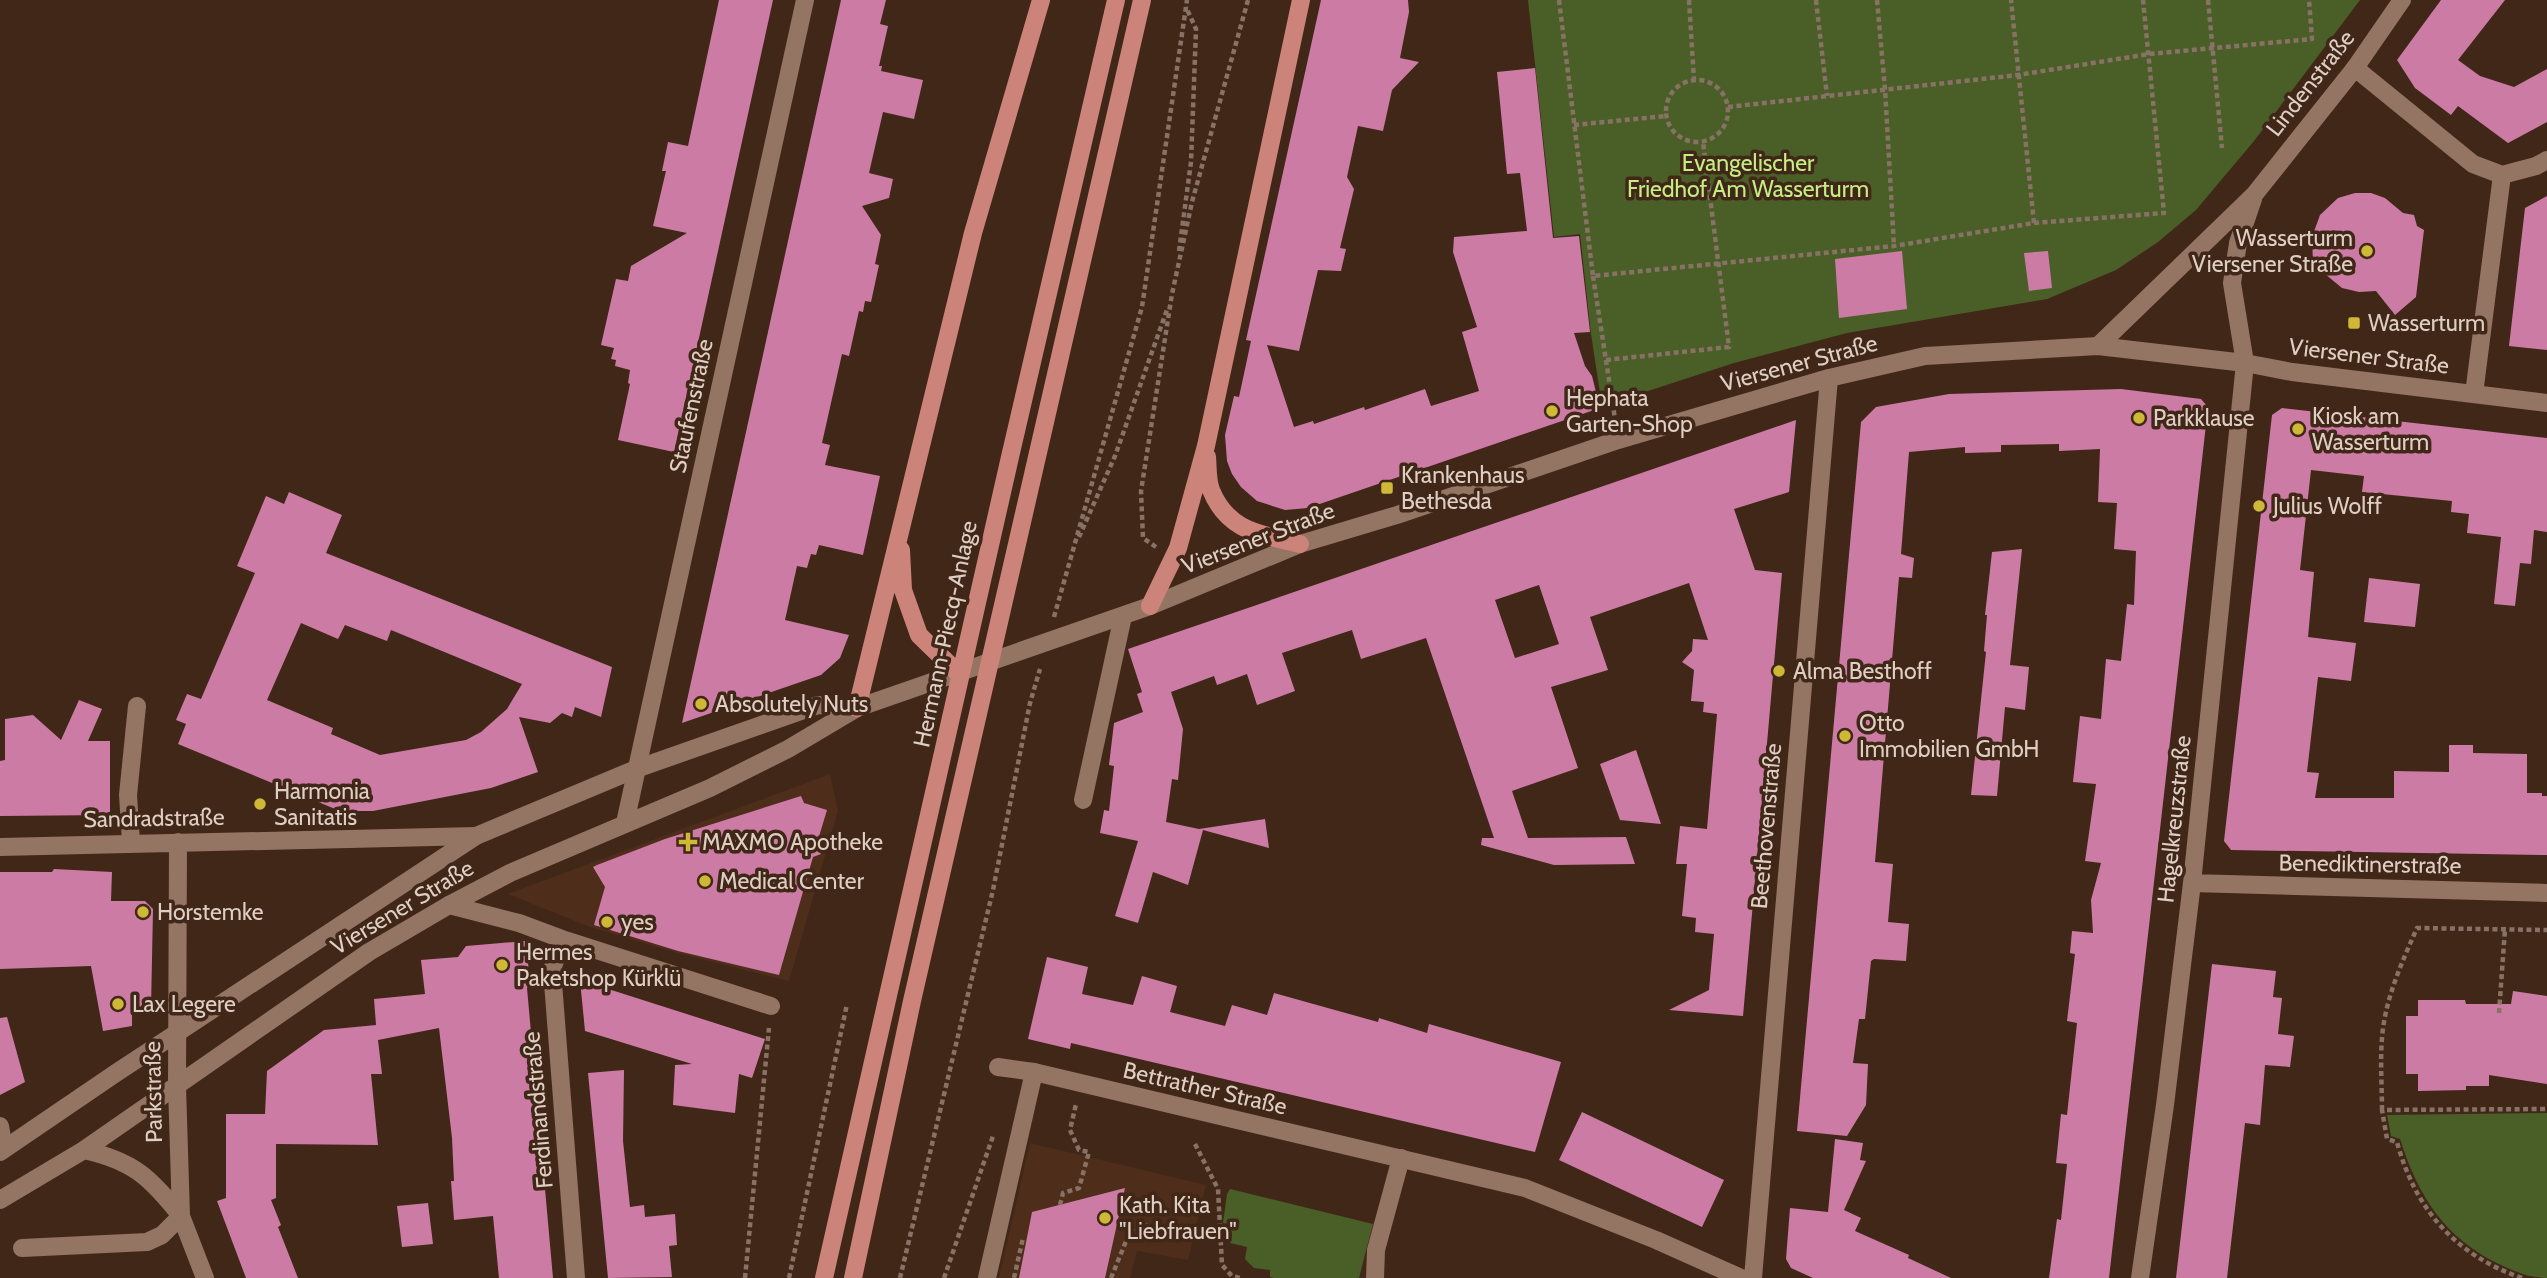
<svg xmlns="http://www.w3.org/2000/svg" width="2547" height="1278" viewBox="0 0 2547 1278" font-family="Cabin,sans-serif">
	<rect width="100%" height="100%" fill="#412718"/>
	<path fill="#4e2d1b" d="M 830,774 L 838,811 L 789,981 L 677,953 L 590,927 L 508,894 Z
		M 1030,1143 L 1206,1185 L 1188,1260 L 1137,1251 L 1130,1278 L 999,1278 Z"/>
	<path fill="#4a5f27" d="M 1528,0 L 2360,0 L 2254,141 L 2196,210 L 2158,242 L 2116,270 L 2047,299 L 1847,333 L 1734,363 L 1602,406 L 1591,334 L 1580,234 L 1554,237 Z
		M 2547,1113 L 2547,1278 C 2530,1278 2516,1272 2501,1265 C 2445,1239 2418,1196 2400,1139 L 2391,1136 L 2387,1115 Z
		M 1230,1189 L 1373,1224 L 1359,1278 L 1274,1278 L 1270,1277 L 1270,1270 L 1254,1268 L 1245,1259 L 1247,1247 L 1230,1243 L 1232,1234 L 1228,1224 L 1223,1223 L 1227,1194 Z"/>
	<path fill="#cc7ca4" fill-rule="evenodd" d="M 719,0 L 773,0 L 674,452 L 618,440 L 630,384 L 628,383 L 630,370 L 615,366 L 616,360 L 611,359 L 614,348 L 601,345 L 616,279 L 628,281 L 631,266 L 687,233 L 653,226 L 666,171 L 662,171 L 668,142 L 688,146 Z
		M 841,0 L 886,0 L 880,24 L 888,26 L 879,66 L 882,66 L 881,71 L 923,80 L 914,119 L 883,112 L 869,173 L 893,179 L 889,198 L 862,206 L 881,235 L 875,264 L 879,265 L 871,302 L 865,301 L 863,312 L 859,311 L 849,356 L 842,354 L 822,443 L 830,445 L 825,465 L 880,476 L 863,555 L 819,545 L 816,555 L 811,554 L 807,568 L 797,566 L 785,620 L 849,635 L 840,658 L 821,675 L 682,723 Z
		M 1321,0 L 1408,0 L 1409,12 L 1400,58 L 1419,62 L 1392,90 L 1383,131 L 1358,126 L 1347,177 L 1354,189 L 1340,248 L 1346,249 L 1341,271 L 1318,270 L 1299,351 L 1267,345 L 1294,427 L 1313,421 L 1314,424 L 1364,407 L 1365,410 L 1425,389 L 1431,406 L 1479,391 L 1462,332 L 1477,327 L 1453,252 L 1454,237 L 1527,231 L 1520,173 L 1507,174 L 1497,72 L 1535,68 L 1553,238 L 1579,236 L 1590,332 L 1574,333 L 1585,366 L 1592,376 L 1600,408 L 1308,508 L 1285,510 L 1257,501 L 1241,487 L 1232,474 L 1227,461 L 1225,435 L 1234,396 L 1239,397 L 1251,341 L 1246,340 Z
		M 2441,0 L 2505,0 L 2458,60 L 2480,76 L 2514,87 L 2547,69 L 2547,122 L 2508,143 L 2458,106 L 2451,115 L 2415,88 L 2397,60 Z
		M 2355,193 L 2371,193 L 2385,198 L 2403,213 L 2414,215 L 2417,226 L 2424,230 L 2416,297 L 2395,315 L 2376,291 L 2359,292 L 2342,288 L 2313,264 L 2312,237 L 2320,215 L 2338,198 Z
		M 2547,196 L 2547,350 L 2509,346 L 2525,208 Z
		M 1902,251 L 1907,309 L 1839,318 L 1835,259 Z
		M 2048,251 L 2052,288 L 2029,291 L 2024,253 Z
		M 2121,389 L 2201,399 L 2208,407 L 2109,1278 L 2049,1278 L 2057,1219 L 2061,1220 L 2067,1164 L 2056,1163 L 2061,1114 L 2067,1115 L 2077,1023 L 2067,1021 L 2075,954 L 2070,953 L 2072,931 L 2093,933 L 2091,900 L 2101,863 L 2085,861 L 2096,784 L 2073,782 L 2080,716 L 2101,719 L 2106,659 L 2121,661 L 2127,604 L 2134,605 L 2136,551 L 2114,549 L 2117,503 L 2098,502 L 2100,449 L 2059,451 L 2059,444 L 2001,445 L 2001,452 L 1965,453 L 1965,447 L 1909,452 L 1901,554 L 1914,558 L 1912,578 L 1899,577 L 1875,862 L 1893,864 L 1888,922 L 1909,924 L 1906,961 L 1874,959 L 1871,961 L 1865,1019 L 1859,1019 L 1853,1063 L 1868,1064 L 1866,1105 L 1847,1136 L 1797,1131 L 1861,422 L 1876,407 L 1949,394 Z
		M 2282,408 L 2547,438 L 2547,532 L 2534,530 L 2531,564 L 2520,563 L 2515,606 L 2494,604 L 2501,537 L 2467,533 L 2469,514 L 2451,512 L 2452,501 L 2362,492 L 2364,476 L 2311,470 L 2300,570 L 2314,572 L 2308,637 L 2356,643 L 2351,681 L 2318,677 L 2307,772 L 2319,773 L 2315,798 L 2394,798 L 2394,771 L 2449,772 L 2449,745 L 2473,745 L 2473,753 L 2527,754 L 2527,793 L 2542,793 L 2542,796 L 2547,796 L 2547,855 L 2231,850 L 2224,841 L 2272,415 Z
		M 1796,420 L 1789,492 L 1734,509 L 1755,570 L 1782,573 L 1743,1016 L 1669,1010 L 1709,990 L 1714,934 L 1695,932 L 1696,918 L 1682,916 L 1687,864 L 1676,864 L 1680,826 L 1707,829 L 1717,714 L 1703,712 L 1704,702 L 1691,701 L 1694,670 L 1682,662 L 1692,651 L 1693,639 L 1708,640 L 1689,583 L 1590,617 L 1608,670 L 1551,687 L 1578,768 L 1512,791 L 1528,838 L 1626,837 L 1635,864 L 1554,865 L 1481,845 L 1482,838 L 1494,838 L 1426,638 L 1361,659 L 1352,630 L 1282,653 L 1295,691 L 1257,705 L 1247,674 L 1217,685 L 1214,676 L 1171,692 L 1183,729 L 1178,780 L 1172,779 L 1166,822 L 1199,829 L 1265,819 L 1269,848 L 1203,830 L 1188,885 L 1153,872 L 1138,923 L 1115,916 L 1138,841 L 1100,833 L 1104,810 L 1109,811 L 1114,766 L 1109,765 L 1114,723 L 1143,712 L 1137,694 L 1142,692 L 1128,649 ZM 1539,585 L 1559,644 L 1515,658 L 1495,600 Z
		M 289,492 L 342,515 L 326,553 L 612,667 L 601,717 L 575,707 L 572,717 L 562,713 L 550,723 L 519,717 L 538,772 L 491,788 L 373,811 L 340,811 L 178,744 L 186,724 L 176,720 L 187,694 L 201,699 L 255,573 L 237,566 L 266,496 L 284,504 ZM 301,623 L 338,639 L 345,625 L 387,641 L 391,630 L 522,684 L 507,709 L 481,732 L 466,740 L 380,755 L 331,734 L 333,728 L 267,700 Z
		M 2022,549 L 2010,665 L 2029,667 L 2025,710 L 2005,707 L 1997,796 L 1971,795 L 1986,652 L 1984,651 L 1987,615 L 1985,615 L 1992,552 Z
		M 2369,578 L 2420,584 L 2415,627 L 2364,622 Z
		M 79,700 L 102,709 L 88,741 L 110,741 L 110,815 L 0,816 L 0,761 L 5,760 L 5,719 L 33,715 L 61,740 Z
		M 1636,750 L 1661,824 L 1620,820 L 1600,764 Z
		M 801,796 L 804,803 L 827,810 L 817,843 L 821,854 L 813,857 L 779,975 L 678,951 L 594,925 L 605,887 L 593,867 L 597,865 L 665,839 Z
		M 54,869 L 112,872 L 111,901 L 145,901 L 153,909 L 151,1009 L 145,1009 L 145,1015 L 132,1015 L 132,1026 L 103,1031 L 91,966 L 0,969 L 0,872 L 52,872 Z
		M 526,941 L 530,984 L 527,988 L 553,1278 L 499,1278 L 493,1216 L 454,1220 L 451,1181 L 454,1181 L 452,1138 L 439,1028 L 378,1040 L 382,1074 L 371,1074 L 378,1145 L 276,1144 L 276,1198 L 271,1200 L 281,1225 L 278,1227 L 298,1278 L 246,1278 L 217,1201 L 226,1198 L 226,1114 L 265,1114 L 267,1071 L 324,1030 L 376,1025 L 374,999 L 425,994 L 421,960 L 458,957 L 466,946 Z
		M 1047,957 L 1088,967 L 1082,994 L 1133,1005 L 1142,976 L 1177,986 L 1170,1012 L 1225,1026 L 1232,1005 L 1267,1015 L 1274,993 L 1378,1022 L 1379,1018 L 1427,1033 L 1429,1024 L 1561,1062 L 1535,1152 L 1071,1043 L 1070,1049 L 1028,1039 Z
		M 2212,964 L 2276,971 L 2273,997 L 2282,998 L 2278,1034 L 2294,1036 L 2290,1067 L 2265,1065 L 2260,1125 L 2245,1123 L 2227,1278 L 2176,1278 Z
		M 580,980 L 765,1039 L 752,1078 L 739,1074 L 735,1113 L 673,1105 L 675,1065 L 692,1064 L 585,1031 Z
		M 2513,991 L 2547,996 L 2547,1084 L 2489,1075 L 2489,1086 L 2466,1086 L 2466,1090 L 2418,1091 L 2418,1074 L 2406,1074 L 2406,1016 L 2418,1016 L 2418,1000 L 2465,1000 L 2466,1004 L 2511,1004 Z
		M 7,1017 L 25,1082 L 0,1095 L 0,1018 Z
		M 624,1070 L 623,1141 L 630,1207 L 644,1205 L 645,1217 L 675,1214 L 677,1245 L 669,1246 L 672,1277 L 608,1278 L 588,1073 Z
		M 1582,1112 L 1724,1180 L 1702,1227 L 1559,1160 Z
		M 1835,1139 L 1863,1143 L 1860,1160 L 1866,1161 L 1844,1210 L 1861,1218 L 1855,1231 L 1909,1255 L 1908,1258 L 1951,1278 L 1813,1278 L 1791,1268 L 1786,1259 L 1790,1208 L 1828,1212 Z
		M 1125,1188 L 1105,1278 L 1019,1278 L 1032,1212 Z
		M 428,1203 L 433,1244 L 402,1247 L 397,1206 Z"/>
	<g fill="none" stroke-linecap="round" stroke-linejoin="round">
		<path stroke="#887265" stroke-width="4.5" stroke-dasharray="5 3.5" stroke-linecap="butt" d="M 1559,0 L 1593,276 L 1894,246 L 2034,223 L 2011,0
			M 1689,0 L 1694,80
			M 1816,0 L 1827,96
			M 1877,0 L 1885,89 L 1894,246
			M 2208,0 L 2222,148
			M1666 111a31 31 0 1 1 62 0a31 31 0 1 1-62 0Z
			M 1728,107 L 2018,75 L 2149,54 L 2312,39 L 2309,0
			M 1574,125 L 1666,116
			M 2034,223 L 2164,213 L 2143,0
			M 1179,251 L 1191,162 L 1196,29 L 1186,7
			M 1593,276 L 1615,419
			M 1606,360 L 1729,347 L 1703,142
			M 1079,537 L 1115,456 L 1168,307
			M 1156,547 L 1143,538 L 1141,491 L 1172,294 L 1192,202 L 1248,0
			M 1054,617 L 1142,307 L 1187,0
			M 2499,1013 L 2505,929
			M 2382,1110 C 2382,1086 2380,1062 2382,1038 C 2385,999 2402,962 2417,928 L 2547,930
			M 1195,1144 L 1218,1189 L 1222,1265 L 1232,1276 L 1240,1278
			M 1060,1205 L 1063,1193 L 1079,1188 L 1089,1152 L 1079,1150 L 1070,1130 L 1076,1104
			M 745,1278 L 769,1028
			M 789,1278 L 847,1004
			M 900,1278 L 993,890 L 1030,703 L 1040,669
			M 944,1278 L 993,1136
			M 1014,1278 L 1023,1238
			M 1111,1278 L 1131,1229 L 1143,1225 L 1174,1231
			M 2522,1278 C 2455,1255 2415,1209 2397,1142 L 2387,1139 L 2382,1110 L 2547,1109"/>
		<path stroke="#947463" stroke-width="18" d="M 1083,800 L 1123,616
			M 131,842 L 128,795 L 137,706
			M 0,1126 L 4,1149
			M 22,1248 L 147,1242 L 162,1235 L 181,1216
			M 987,1278 L 1034,1072
			M 1375,1278 L 1376,1250 L 1401,1158"/>
		<path stroke="#947463" stroke-width="18" d="M 2355,68 L 2473,164 L 2502,175
			M 2502,175 L 2536,166 L 2547,160
			M 2474,394 L 2502,175
			M 625,823 L 805,0
			M 178,842 L 177,1086 L 181,1216 L 205,1278
			M 0,847 L 476,836
			M 2192,883 L 2547,893
			M 449,905 L 519,923 L 562,939 L 771,1006
			M 562,939 L 552,970 L 576,1278
			M 998,1067 L 1034,1072 L 1525,1188 L 1656,1240 L 1741,1278
			M 84,1150 C 133,1161 150,1177 181,1216
			M 1753,1278 L 1829,378
			M 2140,1278 L 2165,1105 L 2192,883 L 2245,363"/>
		<path stroke="#947463" stroke-width="18" d="M 2098,346 L 2254,195 L 2355,68 L 2402,0
			M 2245,363 L 2232,283 L 2238,243 L 2253,199"/>
		<path stroke="#947463" stroke-width="18" d="M 0,1152 L 116,1073 L 476,836 L 636,769 L 818,705 L 857,708
			M 0,1200 L 84,1150 L 369,952 L 449,905 L 510,873 L 710,788 L 788,749 L 857,708 L 1150,606 L 1300,544 L 1397,515 L 1618,440 L 1829,378 L 1925,356 L 2098,346 L 2245,363 L 2292,372 L 2547,403"/>
		<path stroke="#cc837a" stroke-width="18" d="M 1207,457 C 1208,467 1207,480 1211,490 C 1228,532 1261,534 1300,544
			M 901,550 L 903,590 L 919,635 L 957,672
			M 1150,606 L 1178,548 L 1206,446 L 1301,0
			M 857,708 L 973,233 L 1041,0
			M 824,1278 L 1010,457 L 1116,0
			M 853,1278 L 912,1001 L 1142,0"/>
	</g>
	<g fill="#cfb837" stroke="#412718" stroke-width="2.5">
		<circle cx="2367" cy="251" r="7"/>
		<rect x="2347" y="316" width="14" height="14" rx="3.5"/>
		<circle cx="1552" cy="411" r="7"/>
		<circle cx="2139" cy="418" r="7"/>
		<circle cx="2298" cy="429" r="7"/>
		<rect x="1380" y="481" width="14" height="14" rx="3.5"/>
		<circle cx="2259" cy="506" r="7"/>
		<circle cx="1779" cy="671" r="7"/>
		<circle cx="701" cy="704" r="7"/>
		<circle cx="1845" cy="736" r="7"/>
		<circle cx="260" cy="804" r="7"/>
		<path d="M684.5 831.5h7v7h7v7h-7v7h-7v-7h-7v-7h7z"/>
		<circle cx="705" cy="881" r="7"/>
		<circle cx="143" cy="912" r="7"/>
		<circle cx="607" cy="922" r="7"/>
		<circle cx="502" cy="965" r="7"/>
		<circle cx="118" cy="1004" r="7"/>
		<circle cx="1105" cy="1218" r="7"/>
	</g>
	<g text-anchor="middle" stroke-width="7" stroke-linejoin="round" paint-order="stroke">
		<g font-size="23" fill="#dfcec4" stroke="#412718">
			<text transform="translate(2310 83) rotate(-52)" y="8">Lindenstraße</text>
			<text transform="translate(2369 356) rotate(7)" y="8">Viersener Straße</text>
			<text transform="translate(1799 363) rotate(-15)" y="8">Viersener Straße</text>
			<text transform="translate(691 406) rotate(-78)" y="8">Staufenstraße</text>
			<text transform="translate(1258 538) rotate(-21)" y="8">Viersener Straße</text>
			<text transform="translate(945 634) rotate(-78)" y="8">Hermann-Piecq-Anlage</text>
			<text transform="translate(154 818) rotate(-1)" y="8">Sandradstraße</text>
			<text transform="translate(2174 819) rotate(-84)" y="8">Hagelkreuzstraße</text>
			<text transform="translate(1766 826) rotate(-85)" y="8">Beethovenstraße</text>
			<text transform="translate(2370 864) rotate(1)" y="8">Benediktinerstraße</text>
			<text transform="translate(402 907) rotate(-31)" y="8">Viersener Straße</text>
			<text transform="translate(1205 1088) rotate(13)" y="8">Bettrather Straße</text>
			<text transform="translate(153 1092) rotate(-91)" y="8">Parkstraße</text>
			<text transform="translate(538 1110) rotate(-95)" y="8">Ferdinandstraße</text>
		</g>
		<g font-size="23" fill="#c4ed83" stroke="#412718">
			<text x="1748" y="171">Evangelischer<tspan x="1748" dy="26">Friedhof Am Wasserturm</tspan></text>
		</g>
		<g font-size="23" fill="#dfcec4" stroke="#412718" text-anchor="start">
			<text x="2353" y="246" text-anchor="end">Wasserturm<tspan x="2353" dy="26">Viersener Straße</tspan></text>
			<text x="2368" y="331">Wasserturm</text>
			<text x="1566" y="406">Hephata<tspan x="1566" dy="26">Garten-Shop</tspan></text>
			<text x="2312" y="424">Kiosk am<tspan x="2312" dy="26">Wasserturm</tspan></text>
			<text x="2153" y="426">Parkklause</text>
			<text x="1401" y="483">Krankenhaus<tspan x="1401" dy="26">Bethesda</tspan></text>
			<text x="2273" y="514">Julius Wolff</text>
			<text x="1793" y="679">Alma Besthoff</text>
			<text x="715" y="712">Absolutely Nuts</text>
			<text x="1859" y="731">Otto<tspan x="1859" dy="26">Immobilien GmbH</tspan></text>
			<text x="274" y="799">Harmonia<tspan x="274" dy="26">Sanitatis</tspan></text>
			<text x="702" y="850">MAXMO Apotheke</text>
			<text x="719" y="889">Medical Center</text>
			<text x="157" y="920">Horstemke</text>
			<text x="621" y="930">yes</text>
			<text x="516" y="960">Hermes<tspan x="516" dy="26">Paketshop Kürklü</tspan></text>
			<text x="132" y="1012">Lax Legere</text>
			<text x="1119" y="1213">Kath. Kita<tspan x="1119" dy="26">"Liebfrauen"</tspan></text>
		</g>
	</g>
</svg>
